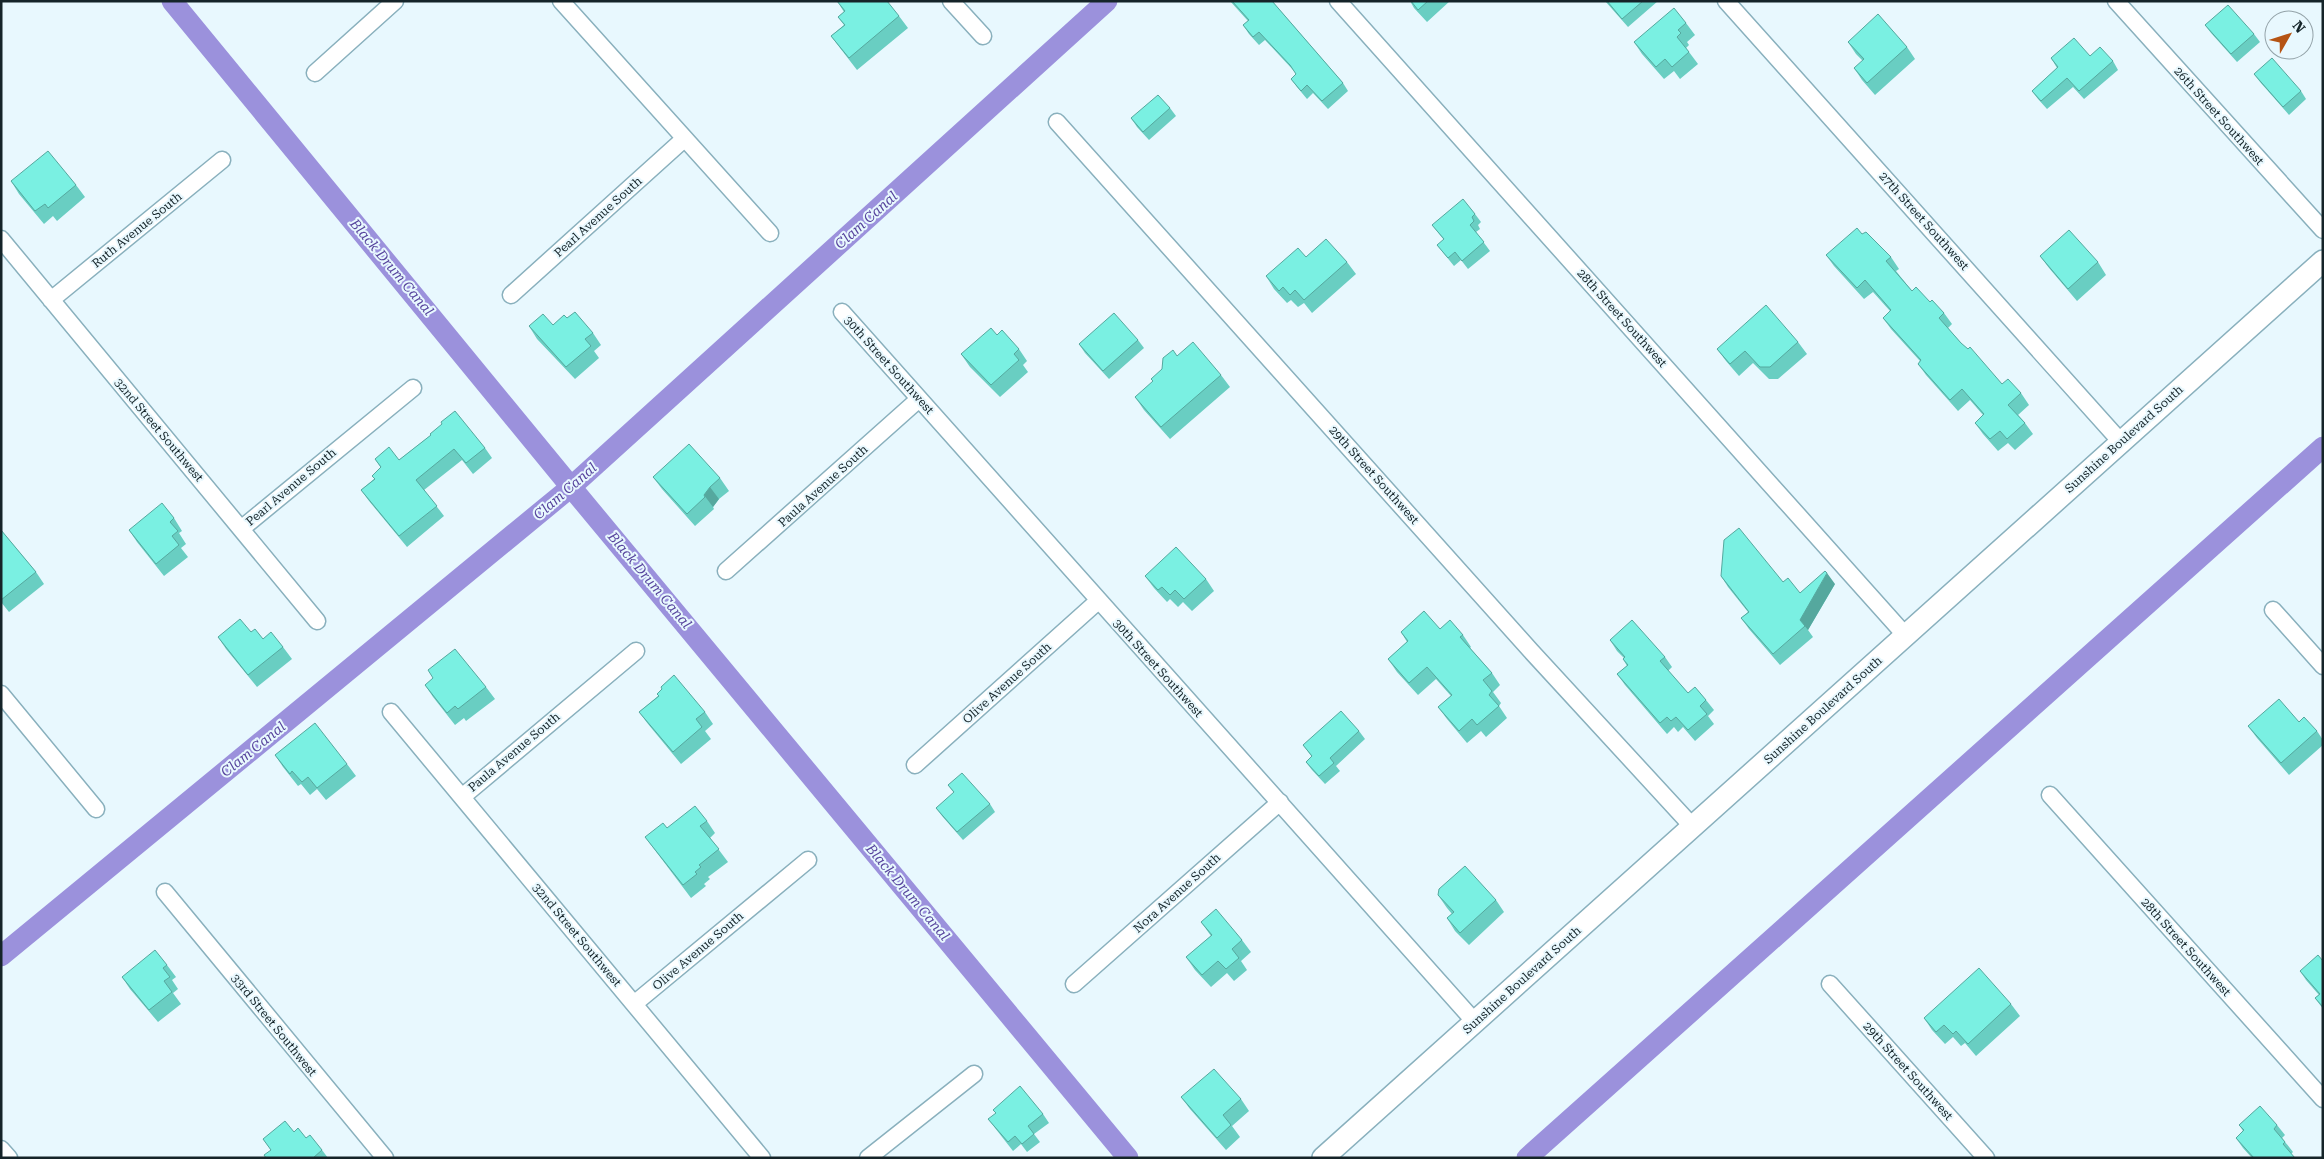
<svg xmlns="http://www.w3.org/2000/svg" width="2324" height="1159" viewBox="0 0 2324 1159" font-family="'Roboto Serif',serif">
	<rect width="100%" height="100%" fill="#e8f8fe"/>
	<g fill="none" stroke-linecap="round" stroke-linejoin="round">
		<path stroke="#9b91dc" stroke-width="21" d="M 172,1 L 571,487 L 1128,1158
			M 1,956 L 571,487 L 1107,1
			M 1527,1158 L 2323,447"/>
		<defs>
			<path id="minor" d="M 561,1 L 770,233
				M 951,1 L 983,36
				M 1338,1 L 1906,636
				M 1726,1 L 2121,442
				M 2116,1 L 2323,230
				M 315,73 L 395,1
				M 1057,122 L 1531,651 L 1692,826
				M 1,239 L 317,621
				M 511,295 L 684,139
				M 51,300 L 222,160
				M 842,312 L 1475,1022
				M 241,529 L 413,388
				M 726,571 L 919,399
				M 2273,610 L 2323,666
				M 1,694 L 96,809
				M 391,712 L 762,1158
				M 915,765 L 1098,601
				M 2050,795 L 2323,1099
				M 462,797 L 636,651
				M 165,892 L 385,1158
				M 1074,984 L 1280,802
				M 1830,984 L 1986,1158
				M 634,1004 L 808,860
				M 1,1149 L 9,1158
				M 868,1158 L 974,1074"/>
			<path id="tertiary" d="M 1323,1158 L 2323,261"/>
		</defs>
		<use href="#minor" stroke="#89b0bd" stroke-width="19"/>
		<use href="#tertiary" stroke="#89b0bd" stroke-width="24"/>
		<use href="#minor" stroke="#fff" stroke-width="16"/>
		<use href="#tertiary" stroke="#fff" stroke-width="21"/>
	</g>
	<path fill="#69cec2" d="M 837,1 L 899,16 L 908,28 L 857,70 L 840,48 L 831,36 L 844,25 L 838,17 L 844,12 Z
		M 1230,1 L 1272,1 L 1343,83 L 1348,91 L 1328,109 L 1313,93 L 1307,99 L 1297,87 L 1291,79 L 1296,74 L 1294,71 L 1265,40 L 1259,45 L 1249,34 L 1243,25 L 1248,21 Z
		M 1410,1 L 1450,1 L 1427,22 L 1414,8 Z
		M 1605,1 L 1658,1 L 1628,27 Z
		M 1686,23 L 1695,35 L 1687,42 L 1689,45 L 1686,48 L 1698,64 L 1680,79 L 1674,71 L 1664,79 L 1642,54 L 1634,42 Z
		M 2205,25 L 2254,34 L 2260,42 L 2237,62 L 2211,33 Z
		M 1848,42 L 1907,47 L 1915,59 L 1875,95 L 1862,80 L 1854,68 L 1863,61 L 1856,54 Z
		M 2090,56 L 2113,61 L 2118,70 L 2084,99 L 2073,87 L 2047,109 L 2038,99 L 2032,91 L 2057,68 L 2051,58 Z
		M 2254,74 L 2301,91 L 2306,99 L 2289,115 L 2260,82 Z
		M 1170,108 L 1176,116 L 1149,140 L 1137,127 L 1131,118 Z
		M 11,181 L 76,185 L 85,197 L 57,221 L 53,216 L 44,224 L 19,194 Z
		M 1475,214 L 1481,222 L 1478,225 L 1480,229 L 1476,232 L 1490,251 L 1468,269 L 1461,260 L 1454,266 L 1437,245 L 1444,240 L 1432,225 Z
		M 1862,234 L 1891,257 L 1899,269 L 1896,271 L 1912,291 L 1944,313 L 1952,324 L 1948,328 L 1961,343 L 2002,384 L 2021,393 L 2029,405 L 2018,415 L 2025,423 L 2033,434 L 2015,450 L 2008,443 L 1998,451 L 1983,434 L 1975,423 L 1983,415 L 1970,400 L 1958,411 L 1926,375 L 1918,364 L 1920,361 L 1891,329 L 1883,318 L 1890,311 L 1873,292 L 1864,299 L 1834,266 L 1826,255 Z
		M 2040,256 L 2098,262 L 2106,275 L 2077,301 L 2049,268 Z
		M 1306,257 L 1347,262 L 1356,274 L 1312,313 L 1304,303 L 1298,307 L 1291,300 L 1287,303 L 1274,289 L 1266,276 Z
		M 567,318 L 593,333 L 601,345 L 594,351 L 599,358 L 575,379 L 537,339 L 529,326 L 553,325 Z
		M 997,335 L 1019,349 L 1027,361 L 1023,365 L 1028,372 L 1000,397 L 970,367 L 961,354 Z
		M 1138,340 L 1144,348 L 1109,379 L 1085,353 L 1079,344 Z
		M 1798,342 L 1807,354 L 1778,379 L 1769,379 L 1753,363 L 1739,376 L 1726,361 L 1717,349 Z
		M 1177,356 L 1221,375 L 1230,387 L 1170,439 L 1144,410 L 1135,397 L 1153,382 Z
		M 431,435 L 485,448 L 492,458 L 473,474 L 462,460 L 424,490 L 444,516 L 407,547 L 369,501 L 361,490 L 374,479 L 381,468 L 375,459 L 399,460 Z
		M 653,477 L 720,478 L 729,491 L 719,499 L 713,507 L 714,509 L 695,526 L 662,489 Z
		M 174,518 L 182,531 L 179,533 L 186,544 L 181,548 L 188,557 L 164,576 L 137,542 L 129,530 Z
		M 1,530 L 36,572 L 44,584 L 9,612 L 1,602 Z
		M 1145,576 L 1206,579 L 1214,591 L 1192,611 L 1183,602 L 1178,607 L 1170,599 L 1167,602 L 1154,588 Z
		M 1721,576 L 1783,582 L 1800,593 L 1835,584 L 1808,630 L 1813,637 L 1780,665 L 1749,629 L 1741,618 L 1748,612 L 1728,587 Z
		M 1440,629 L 1463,635 L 1471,647 L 1470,648 L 1492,673 L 1500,685 L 1493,692 L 1501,703 L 1499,706 L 1507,718 L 1486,737 L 1481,731 L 1467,743 L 1447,719 L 1438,707 L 1451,696 L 1436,679 L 1418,695 L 1397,672 L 1388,659 L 1407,642 L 1401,632 Z
		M 251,632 L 263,639 L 283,647 L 292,659 L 257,687 L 226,649 L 218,637 Z
		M 1610,640 L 1665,657 L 1672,667 L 1668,671 L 1688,693 L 1706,700 L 1714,710 L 1708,716 L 1714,724 L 1695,741 L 1683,727 L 1678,732 L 1674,727 L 1667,734 L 1625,685 L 1617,674 L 1627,666 L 1623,659 L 1624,658 L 1617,651 Z
		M 425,685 L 486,687 L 495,699 L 466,721 L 464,718 L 455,725 L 433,697 Z
		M 662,689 L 705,712 L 713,724 L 705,731 L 711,739 L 681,764 L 648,724 L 639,712 L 658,696 Z
		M 2299,722 L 2317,731 L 2323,740 L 2323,745 L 2289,775 L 2257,738 L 2248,726 Z
		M 1359,731 L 1365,739 L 1336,766 L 1340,771 L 1325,784 L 1312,770 L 1306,762 L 1312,757 L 1303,745 Z
		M 275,755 L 347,764 L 356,776 L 326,800 L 317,789 L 310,795 L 301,784 L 298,786 L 283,767 Z
		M 948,785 L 990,804 L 995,812 L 963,840 L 942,816 L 936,808 L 954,793 Z
		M 707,821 L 715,833 L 710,838 L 728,862 L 708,877 L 710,879 L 704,884 L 706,886 L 691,898 L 645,837 L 667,828 Z
		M 1438,895 L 1496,900 L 1504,912 L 1469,945 L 1455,931 L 1447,918 L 1452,914 L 1447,908 Z
		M 1201,922 L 1242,940 L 1251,952 L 1241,961 L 1247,970 L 1234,981 L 1227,973 L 1211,987 L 1195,970 L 1186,957 L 1211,936 Z
		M 2323,961 L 2323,1009 L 2315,998 L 2319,995 L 2306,980 L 2300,971 Z
		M 167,965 L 176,977 L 172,980 L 178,989 L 173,993 L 181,1004 L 158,1022 L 130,989 L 122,977 Z
		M 2011,1004 L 2020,1016 L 1976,1056 L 1965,1043 L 1961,1046 L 1953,1037 L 1945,1044 L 1932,1030 L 1924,1018 Z
		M 1181,1097 L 1241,1099 L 1249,1111 L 1232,1126 L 1240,1137 L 1226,1150 L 1190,1109 Z
		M 1043,1114 L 1049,1123 L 1034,1134 L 1040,1142 L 1027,1152 L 1021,1144 L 1013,1151 L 988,1119 Z
		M 2239,1125 L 2277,1125 L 2285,1135 L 2282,1138 L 2293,1152 L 2291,1154 L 2295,1158 L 2252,1158 L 2243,1148 L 2236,1138 L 2243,1131 Z
		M 294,1132 L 306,1138 L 322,1150 L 328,1158 L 266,1158 L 271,1150 L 263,1139 Z"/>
	<path fill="#55a89e" d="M 710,487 L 719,499 L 713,507 L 704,495 Z
		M 1827,573 L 1835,584 L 1808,630 L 1800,620 Z"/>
	<path fill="#7af0e2" stroke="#55a89e" d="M 837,1 L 887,1 L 899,16 L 849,58 L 831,36 L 845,25 L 838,17 L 845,11 Z
		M 1232,1 L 1272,1 L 1343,83 L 1322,101 L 1307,85 L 1301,91 L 1291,79 L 1296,74 L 1290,65 L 1259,32 L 1253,37 L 1243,25 L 1249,20 Z
		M 1411,1 L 1428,1 L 1418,10 Z
		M 1607,1 L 1643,1 L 1622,19 Z
		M 2228,5 L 2254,34 L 2231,54 L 2205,25 Z
		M 1674,8 L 1686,23 L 1678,30 L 1681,33 L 1677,37 L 1689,52 L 1672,67 L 1665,59 L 1656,67 L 1634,42 Z
		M 1878,14 L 1907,47 L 1867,83 L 1854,68 L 1864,59 L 1848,42 Z
		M 2074,38 L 2090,56 L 2100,47 L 2113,61 L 2079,91 L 2067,78 L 2041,101 L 2032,91 L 2058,67 L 2051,58 Z
		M 2272,58 L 2301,91 L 2283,107 L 2254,74 Z
		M 1158,95 L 1170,108 L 1143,132 L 1131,118 Z
		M 48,151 L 76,185 L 48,208 L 45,204 L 35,211 L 11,181 Z
		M 1463,199 L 1475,214 L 1472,217 L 1474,221 L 1470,225 L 1484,242 L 1462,261 L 1455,252 L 1448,258 L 1437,245 L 1444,239 L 1432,225 Z
		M 1857,228 L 1862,234 L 1866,232 L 1891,257 L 1886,261 L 1912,291 L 1916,287 L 1930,302 L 1932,300 L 1944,313 L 1939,318 L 1961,343 L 1968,349 L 1970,347 L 2002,384 L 2008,379 L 2021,393 L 2008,405 L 2025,423 L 2007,439 L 2000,431 L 1990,439 L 1975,423 L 1984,414 L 1962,389 L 1950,400 L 1918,364 L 1921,360 L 1883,318 L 1891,310 L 1865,280 L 1857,288 L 1826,255 Z
		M 2069,230 L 2098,262 L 2068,289 L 2040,256 Z
		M 1326,239 L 1347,262 L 1304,300 L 1295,290 L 1290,295 L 1283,287 L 1279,291 L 1266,276 L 1298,248 L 1306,257 Z
		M 1766,305 L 1798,342 L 1770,367 L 1760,367 L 1745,351 L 1730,364 L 1717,349 Z
		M 575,312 L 593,333 L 585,339 L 591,346 L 566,367 L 529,326 L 543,314 L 553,325 L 564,315 L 567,318 Z
		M 1114,313 L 1138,340 L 1103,371 L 1079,344 Z
		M 991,328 L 997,335 L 1002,330 L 1019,349 L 1014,354 L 1019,360 L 991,385 L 961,354 Z
		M 1193,342 L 1221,375 L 1161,427 L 1135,397 L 1153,381 L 1151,379 L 1162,369 L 1163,358 L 1173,350 L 1177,356 Z
		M 455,411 L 485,448 L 466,463 L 454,449 L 416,480 L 437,506 L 399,536 L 361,490 L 375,479 L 372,476 L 381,467 L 375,459 L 389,447 L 399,460 L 431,435 L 430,434 L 442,424 L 441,422 Z
		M 689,444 L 720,478 L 710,487 L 704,495 L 705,497 L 687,514 L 653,477 Z
		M 162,503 L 174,518 L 170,522 L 178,531 L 172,536 L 179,545 L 156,564 L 129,530 Z
		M 1739,528 L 1783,582 L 1788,578 L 1800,593 L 1825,571 L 1827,573 L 1800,620 L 1805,626 L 1773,654 L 1741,618 L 1749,612 L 1721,576 L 1724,540 Z
		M 1,530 L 36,572 L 1,600 Z
		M 1176,547 L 1206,579 L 1184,599 L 1175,590 L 1170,595 L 1162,587 L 1158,590 L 1145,576 Z
		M 1424,611 L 1440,629 L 1450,620 L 1463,635 L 1460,637 L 1492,673 L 1483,680 L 1492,691 L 1489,695 L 1499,706 L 1477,725 L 1472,719 L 1459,731 L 1438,707 L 1452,695 L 1427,667 L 1409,683 L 1388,659 L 1408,641 L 1401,632 Z
		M 240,619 L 251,632 L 255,629 L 263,639 L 271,632 L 283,647 L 248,675 L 218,637 Z
		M 1632,620 L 1665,657 L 1660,661 L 1688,693 L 1695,687 L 1706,700 L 1700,706 L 1707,714 L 1688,730 L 1676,717 L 1671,721 L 1667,717 L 1660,723 L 1617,674 L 1628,665 L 1623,659 L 1625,657 L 1610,640 Z
		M 455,649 L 486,687 L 458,709 L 455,706 L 447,713 L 425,685 L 433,678 L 428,670 Z
		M 674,675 L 705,712 L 696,719 L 702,727 L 673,752 L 639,712 L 659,696 L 657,694 L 662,689 L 661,687 Z
		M 2279,699 L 2299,722 L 2304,717 L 2317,731 L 2281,763 L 2248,726 Z
		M 1341,711 L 1359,731 L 1330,758 L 1334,763 L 1319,776 L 1306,762 L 1312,756 L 1303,745 Z
		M 315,723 L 347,764 L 317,788 L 308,777 L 302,782 L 292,771 L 290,774 L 275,755 Z
		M 962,773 L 990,804 L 957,832 L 936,808 L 954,792 L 948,785 Z
		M 695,806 L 707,821 L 700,826 L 719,849 L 699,865 L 701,867 L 695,872 L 697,874 L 683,885 L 645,837 L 663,823 L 667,828 Z
		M 1465,866 L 1496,900 L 1460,933 L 1447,918 L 1454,912 L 1438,895 L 1439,889 Z
		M 1216,909 L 1242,940 L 1232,949 L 1239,958 L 1226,969 L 1218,961 L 1202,975 L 1186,957 L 1212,935 L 1201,922 Z
		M 155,950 L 167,965 L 163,968 L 170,977 L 164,981 L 172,992 L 149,1010 L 122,977 Z
		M 2318,955 L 2323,961 L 2323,1007 L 2315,998 L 2320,994 L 2300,971 Z
		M 1979,968 L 2011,1004 L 1968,1044 L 1956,1031 L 1953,1034 L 1944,1025 L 1936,1032 L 1924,1018 Z
		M 1214,1069 L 1241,1099 L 1223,1115 L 1231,1125 L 1217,1138 L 1181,1097 Z
		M 1020,1086 L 1043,1114 L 1028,1126 L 1034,1134 L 1022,1144 L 1015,1136 L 1008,1142 L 988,1119 L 996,1113 L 993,1110 Z
		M 2260,1106 L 2277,1125 L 2274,1129 L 2285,1142 L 2283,1144 L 2295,1158 L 2254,1158 L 2236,1138 L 2244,1130 L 2239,1125 Z
		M 285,1121 L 294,1132 L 298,1128 L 306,1138 L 310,1135 L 322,1150 L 313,1158 L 266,1158 L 264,1155 L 271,1150 L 263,1139 Z"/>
	<g text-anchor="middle" stroke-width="4" stroke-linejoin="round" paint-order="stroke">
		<g font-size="12" fill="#152429" stroke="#e8f8fe">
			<text transform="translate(2219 116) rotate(48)" y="4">26th Street Southwest</text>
			<text transform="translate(598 217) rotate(-42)" y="4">Pearl Avenue South</text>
			<text transform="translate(1924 221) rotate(48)" y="4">27th Street Southwest</text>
			<text transform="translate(137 230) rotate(-39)" y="4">Ruth Avenue South</text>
			<text transform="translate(1622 318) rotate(48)" y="4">28th Street Southwest</text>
			<text transform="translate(889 365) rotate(48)" y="4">30th Street Southwest</text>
			<text transform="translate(159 430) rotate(50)" y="4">32nd Street Southwest</text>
			<text transform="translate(2124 439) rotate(-42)" y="4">Sunshine Boulevard South</text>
			<text transform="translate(1374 475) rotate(48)" y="4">29th Street Southwest</text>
			<text transform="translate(823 486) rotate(-42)" y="4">Paula Avenue South</text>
			<text transform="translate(291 487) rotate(-40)" y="4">Pearl Avenue South</text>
			<text transform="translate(1158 668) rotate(48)" y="4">30th Street Southwest</text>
			<text transform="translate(1007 683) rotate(-42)" y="4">Olive Avenue South</text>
			<text transform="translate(1823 710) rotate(-42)" y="4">Sunshine Boulevard South</text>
			<text transform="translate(514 752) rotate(-40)" y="4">Paula Avenue South</text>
			<text transform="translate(1177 893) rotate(-42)" y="4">Nora Avenue South</text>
			<text transform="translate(577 935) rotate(50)" y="4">32nd Street Southwest</text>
			<text transform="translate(2186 947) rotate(48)" y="4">28th Street Southwest</text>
			<text transform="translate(698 951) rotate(-40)" y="4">Olive Avenue South</text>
			<text transform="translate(1522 980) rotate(-42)" y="4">Sunshine Boulevard South</text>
			<text transform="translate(274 1025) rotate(51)" y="4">33rd Street Southwest</text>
			<text transform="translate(1908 1071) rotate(48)" y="4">29th Street Southwest</text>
		</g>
		<g font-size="14" font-style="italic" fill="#57449d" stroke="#e8f8fe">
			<text transform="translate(866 220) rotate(-42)" y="5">Clam Canal</text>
			<text transform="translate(392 267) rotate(50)" y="5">Black Drum Canal</text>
			<text transform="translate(565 491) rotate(-41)" y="5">Clam Canal</text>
			<text transform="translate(650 580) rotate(50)" y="5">Black Drum Canal</text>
			<text transform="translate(253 749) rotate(-39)" y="5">Clam Canal</text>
			<text transform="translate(908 892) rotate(50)" y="5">Black Drum Canal</text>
		</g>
	</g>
	<rect width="2324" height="1159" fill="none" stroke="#152429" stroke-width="5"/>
	<g transform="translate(2289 35) rotate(51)"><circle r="24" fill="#e8f8fe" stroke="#94a3a9"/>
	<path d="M0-4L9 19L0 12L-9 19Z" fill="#b55414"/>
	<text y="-8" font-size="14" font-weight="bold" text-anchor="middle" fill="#152429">N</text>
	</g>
</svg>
